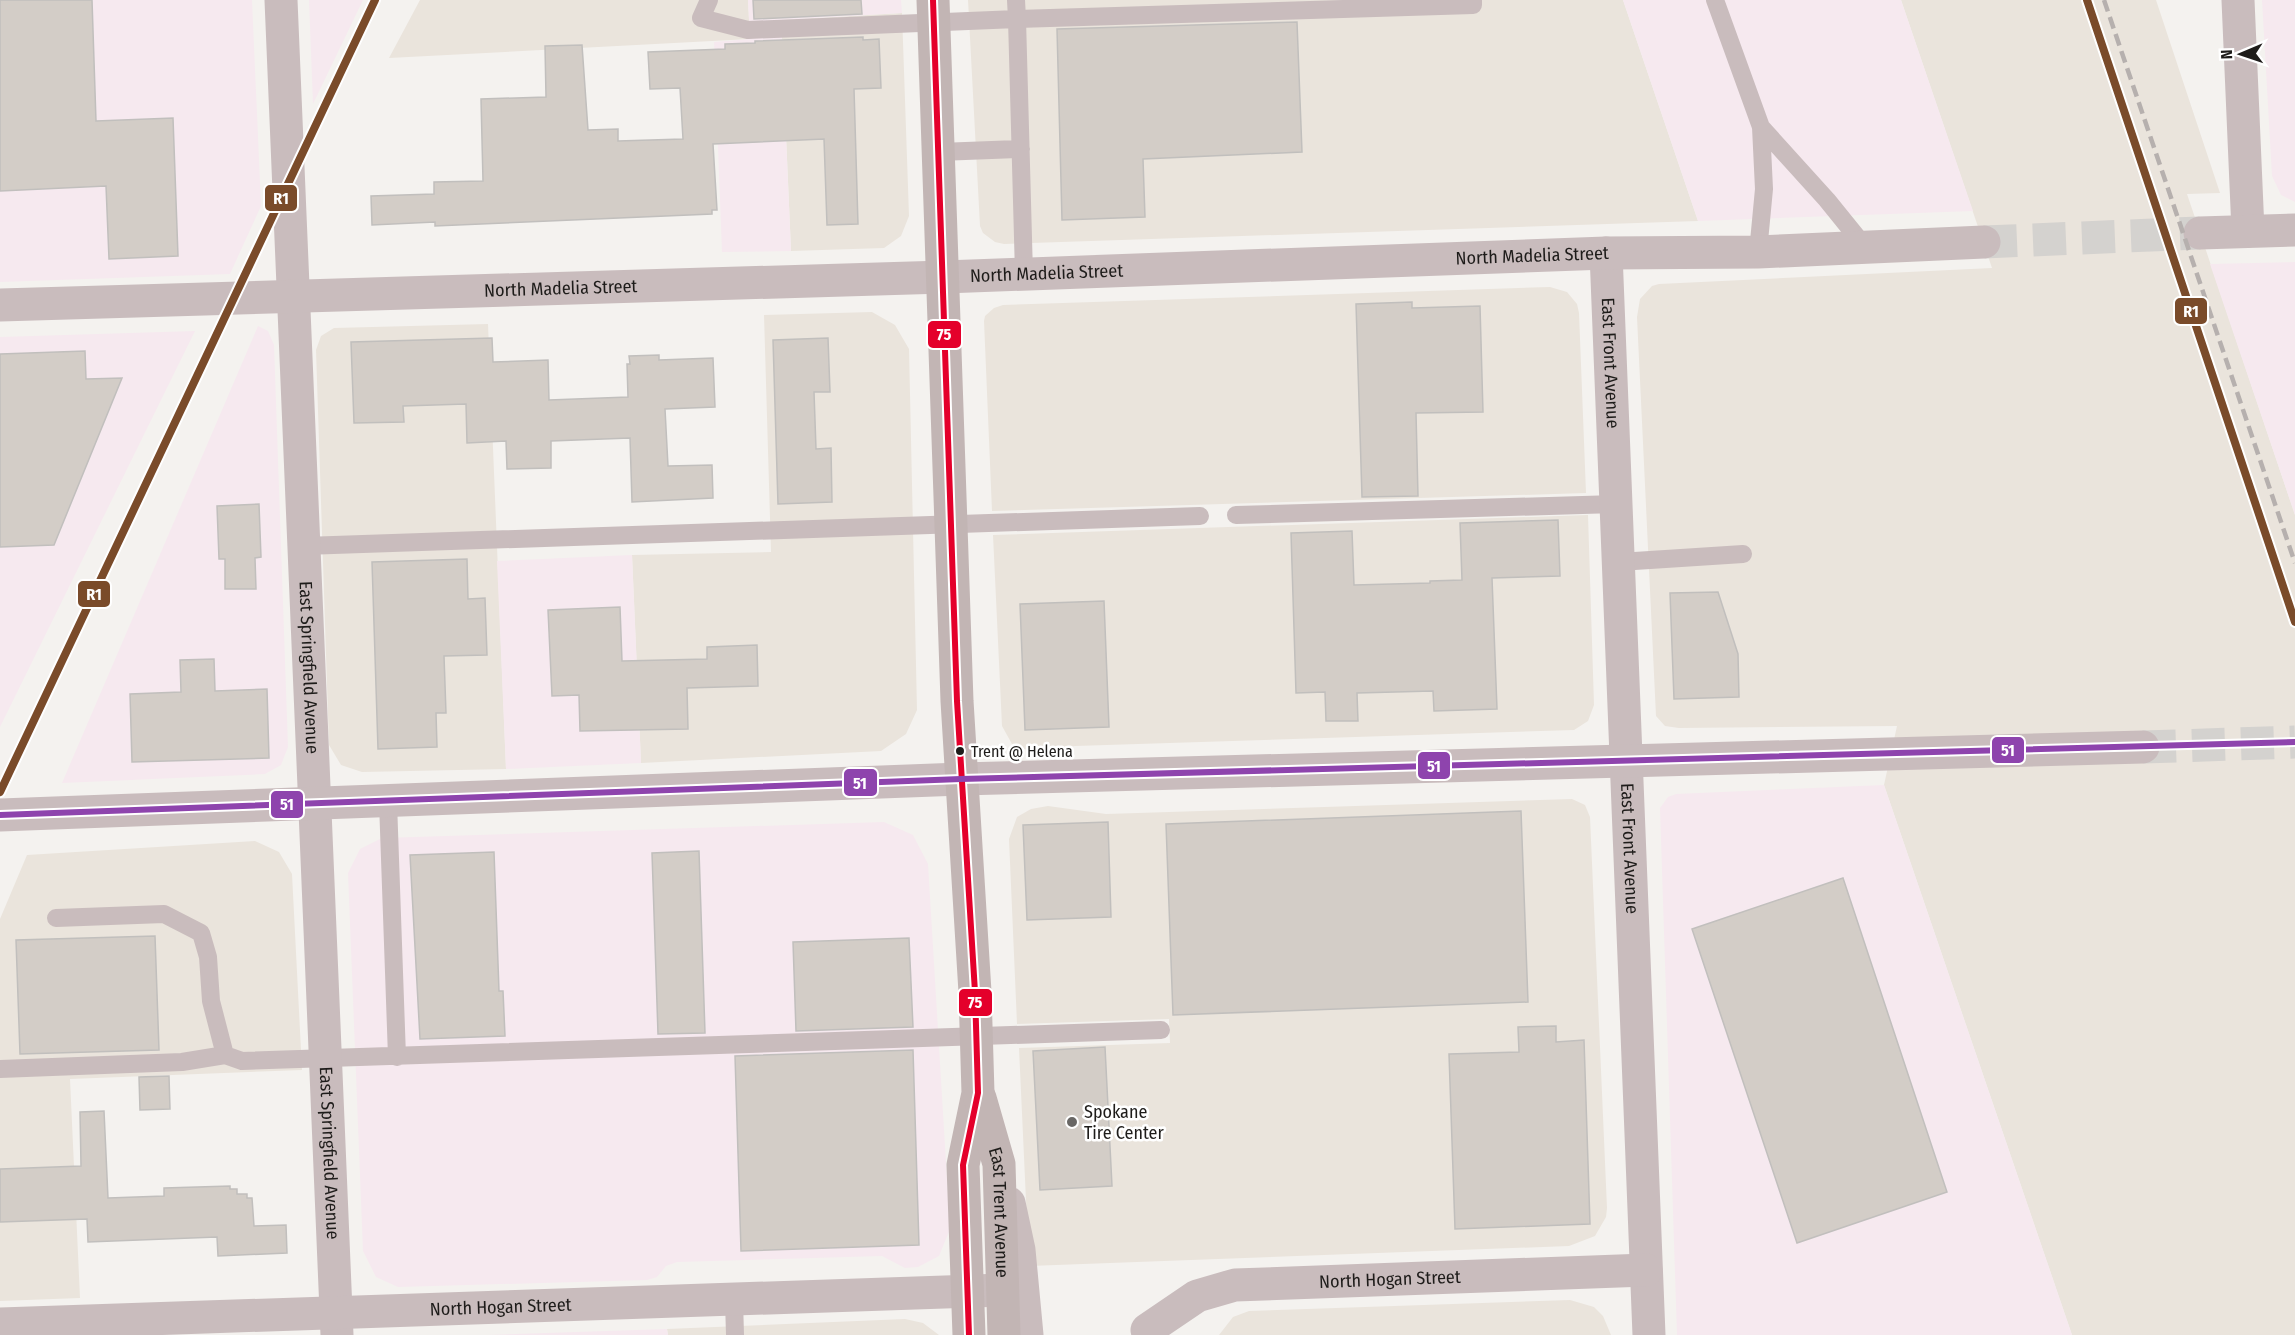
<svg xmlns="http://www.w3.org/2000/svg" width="2295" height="1335" viewBox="0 0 2295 1335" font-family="'Fira Sans Condensed',sans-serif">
	<rect width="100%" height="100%" fill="#f4f2ef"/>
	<path fill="#eae4dc" d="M 420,0 L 748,0 L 750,39 L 389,58 Z
		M 968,0 L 1623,0 L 1698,221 L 1004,244 L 995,242 L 983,233 L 980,226 Z
		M 1901,0 L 2156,0 L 2220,193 L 2187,194 L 2295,515 L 2295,1335 L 2072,1335 L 1884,785 L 1897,726 L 1679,728 L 1665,726 L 1656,716 L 1637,317 L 1640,299 L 1652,286 L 1659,284 L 1992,268 Z
		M 902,13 L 909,216 L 901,236 L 884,248 L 791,251 L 781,20 Z
		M 1550,287 L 1567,292 L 1577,304 L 1579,313 L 1586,493 L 992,511 L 984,321 L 985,316 L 994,308 L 1003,305 Z
		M 872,312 L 895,325 L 909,349 L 917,710 L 906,734 L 881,751 L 641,763 L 632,555 L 771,552 L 764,315 Z
		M 488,324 L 506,769 L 362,772 L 341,765 L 329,745 L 316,350 L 321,336 L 334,328 Z
		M 1588,515 L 1594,705 L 1588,721 L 1574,730 L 1075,746 L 1035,753 L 1012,744 L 1002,726 L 993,535 Z
		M 1572,799 L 1585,805 L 1590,817 L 1607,1208 L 1606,1217 L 1595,1236 L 1569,1246 L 1029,1266 L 1019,1048 L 1170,1043 L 1169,1019 L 1017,1024 L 1009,839 L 1017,817 L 1031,809 L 1048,806 L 1106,814 Z
		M 255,841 L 279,852 L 292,874 L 302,1070 L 70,1079 L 80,1298 L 0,1301 L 0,919 L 27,855 Z
		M 1570,1300 L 1594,1307 L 1603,1316 L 1611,1335 L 1219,1335 L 1233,1317 L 1249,1311 Z
		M 905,1319 L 923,1323 L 939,1335 L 668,1335 L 667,1329 Z"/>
	<path fill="#f6e9ef" d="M 0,0 L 252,0 L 261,206 L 230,274 L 0,282 Z
		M 309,0 L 363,0 L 313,104 Z
		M 748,0 L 901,0 L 902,13 L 781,20 L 791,251 L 722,252 L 714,42 L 750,39 Z
		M 1623,0 L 1901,0 L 1973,211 L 1698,221 Z
		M 2262,0 L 2295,0 L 2295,202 L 2281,195 L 2272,176 Z
		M 2295,262 L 2295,515 L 2210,264 Z
		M 258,326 L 268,331 L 274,345 L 288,747 L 281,765 L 265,774 L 62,783 Z
		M 195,331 L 0,727 L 0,337 Z
		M 632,555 L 641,763 L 506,769 L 497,561 Z
		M 1884,785 L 2072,1335 L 1677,1335 L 1660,808 L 1668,797 L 1676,794 Z
		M 884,822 L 913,835 L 928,864 L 950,1229 L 939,1256 L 918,1267 L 905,1268 L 882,1256 L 677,1262 L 666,1266 L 657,1277 L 647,1280 L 398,1287 L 376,1277 L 363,1251 L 348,873 L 360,849 L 382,838 Z
		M 667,1329 L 668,1335 L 489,1335 Z"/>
	<path fill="#d3cdc7" stroke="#c1bfbd" stroke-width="1.5" d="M 0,0 L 92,0 L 96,121 L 173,118 L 178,256 L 109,259 L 106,186 L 0,191 Z
		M 753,0 L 861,0 L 862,14 L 754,19 Z
		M 1297,22 L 1302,152 L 1143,159 L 1145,217 L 1062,220 L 1057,29 Z
		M 863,37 L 863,40 L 879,39 L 881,88 L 854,89 L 858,224 L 827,225 L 824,139 L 713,144 L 717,210 L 712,210 L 712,214 L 435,226 L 435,222 L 372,225 L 371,196 L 434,194 L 434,182 L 483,181 L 481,99 L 546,97 L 545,46 L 582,45 L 588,130 L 618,129 L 618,141 L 683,139 L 680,88 L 650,89 L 648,52 L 725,49 L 725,44 L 755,43 L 755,41 Z
		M 1412,302 L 1412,308 L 1480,306 L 1483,412 L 1416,413 L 1418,496 L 1362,497 L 1356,304 Z
		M 492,338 L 493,362 L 548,360 L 549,400 L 628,397 L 627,364 L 630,364 L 629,356 L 659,355 L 659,360 L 713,358 L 715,407 L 665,409 L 668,466 L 712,465 L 713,498 L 632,502 L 630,438 L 551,441 L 551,468 L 507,469 L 506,441 L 467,443 L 466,404 L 403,406 L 404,422 L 354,423 L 351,342 Z
		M 828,338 L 830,392 L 814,392 L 816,449 L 831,448 L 832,502 L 778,504 L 773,340 Z
		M 85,351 L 86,379 L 122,378 L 54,545 L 0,547 L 0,354 Z
		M 259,504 L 261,557 L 255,558 L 256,589 L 225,589 L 225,559 L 219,559 L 217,506 Z
		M 1558,520 L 1560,576 L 1492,578 L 1497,709 L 1434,711 L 1433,691 L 1357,693 L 1358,721 L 1326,721 L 1325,692 L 1296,693 L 1291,533 L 1352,531 L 1354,585 L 1430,583 L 1430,581 L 1462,580 L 1460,523 Z
		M 467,559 L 468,599 L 485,598 L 487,655 L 444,656 L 446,713 L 436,713 L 437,747 L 378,749 L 372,562 Z
		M 1718,592 L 1738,654 L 1739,697 L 1674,699 L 1670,593 Z
		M 1104,601 L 1109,727 L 1025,730 L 1020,604 Z
		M 620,607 L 622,661 L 707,659 L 707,647 L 757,645 L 758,686 L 687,688 L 688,729 L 580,731 L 579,695 L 552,696 L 548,610 Z
		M 214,659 L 215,691 L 267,689 L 269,758 L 132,762 L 130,694 L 181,692 L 180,660 Z
		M 1521,811 L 1528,1002 L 1173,1015 L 1166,824 Z
		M 1108,822 L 1111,917 L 1027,920 L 1023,825 Z
		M 699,851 L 705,1033 L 658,1034 L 652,853 Z
		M 494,852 L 499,991 L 503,991 L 505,1036 L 420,1039 L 410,855 Z
		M 1843,878 L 1947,1192 L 1797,1243 L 1692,929 Z
		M 155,936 L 159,1050 L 20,1054 L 16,940 Z
		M 909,938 L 913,1027 L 796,1031 L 793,942 Z
		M 1556,1026 L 1556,1042 L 1584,1040 L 1590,1224 L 1455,1229 L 1449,1054 L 1519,1052 L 1518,1027 Z
		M 1105,1047 L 1112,1186 L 1040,1190 L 1033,1051 Z
		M 913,1050 L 919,1245 L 741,1251 L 735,1056 Z
		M 169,1076 L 170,1109 L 140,1110 L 139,1077 Z
		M 104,1111 L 108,1198 L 164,1196 L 164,1188 L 230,1186 L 230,1189 L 237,1189 L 237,1194 L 247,1194 L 247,1198 L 252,1198 L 254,1226 L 286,1225 L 287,1253 L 218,1256 L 217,1237 L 88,1242 L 87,1219 L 0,1222 L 0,1169 L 81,1166 L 80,1112 Z"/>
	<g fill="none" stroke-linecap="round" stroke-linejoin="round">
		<path stroke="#d4d2cf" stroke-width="33" stroke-dasharray="33 16" stroke-linecap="butt" d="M 1984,242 L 2200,233"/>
		<path stroke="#d4d2cf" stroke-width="33" stroke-dasharray="33 16" stroke-linecap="butt" d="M 2143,747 L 2295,742"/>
		<path stroke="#c9bcbd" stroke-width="18" d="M 709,0 L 701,18 L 748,30 L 1017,19 L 1024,274
			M 1016,0 L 1017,19 L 1473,5 L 1473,0
			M 1715,0 L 1761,127 L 1764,189 L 1758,252
			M 1761,127 L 1827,200 L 1865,247
			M 939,152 L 1021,149
			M 1236,515 L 1616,504
			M 304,546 L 1200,516
			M 1619,562 L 1743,554
			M 388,802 L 397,1057
			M 56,918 L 164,914 L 201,933 L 208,957 L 211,1001 L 225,1055 L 242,1061 L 1161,1030
			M 0,1069 L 182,1062 L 225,1055
			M 734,1300 L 735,1335"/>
		<g stroke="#c9bcbd" stroke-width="33">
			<path id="s1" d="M 281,0 L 337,1335"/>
			<path d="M 2238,0 L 2248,231"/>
			<path d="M 2200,233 L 2295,230"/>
			<path id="s2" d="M 1606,253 L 1649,1335"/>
			<path id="s3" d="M 0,305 L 944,277 L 1606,253 L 1758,252 L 1984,242"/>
			<path d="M 0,815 L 961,779"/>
			<path id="s4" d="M 0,1324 L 1003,1290"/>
			<path id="s5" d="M 1147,1330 L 1197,1296 L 1235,1285 L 1646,1270"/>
		</g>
		<path stroke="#c9bcbd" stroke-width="33" d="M 961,779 L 2143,747
			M 1009,1203 L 1019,1250 L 1027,1335"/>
		<g stroke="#c2b5b4" stroke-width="33">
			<path d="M 933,0 L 957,701 L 975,992 L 978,1093 L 963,1165 L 969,1335"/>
			<path id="s6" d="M 980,1098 L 999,1164 L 1004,1335"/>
		</g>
		<path stroke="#b6b0ae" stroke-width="4.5" stroke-dasharray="12 6" stroke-linecap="butt" d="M 2104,0 L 2295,563
			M 0,792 L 375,0"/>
		<defs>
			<path id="bus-1" d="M 933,0 L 957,701 L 975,992 L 978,1093 L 963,1165 L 969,1335"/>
			<path id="bus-2" d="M 0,815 L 961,779 L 2295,742"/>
		</defs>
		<use href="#bus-1" stroke="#fff" stroke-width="10"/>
		<use href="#bus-2" stroke="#fff" stroke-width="10"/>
		<use href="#bus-1" stroke="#e4002b" stroke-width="6"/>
		<use href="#bus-2" stroke="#8e44ad" stroke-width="6"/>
		<defs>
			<path id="rail-1" d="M 2087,0 L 2295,622
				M 0,792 L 375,0"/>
		</defs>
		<use href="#rail-1" stroke="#fff" stroke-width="12"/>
		<use href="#rail-1" stroke="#7a4b2a" stroke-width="8"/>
	</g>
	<circle fill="#1e1c1a" stroke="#fff" stroke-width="2" cx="960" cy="751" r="5"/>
	<circle fill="#696765" stroke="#fff" stroke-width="2" cx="1072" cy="1122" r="6"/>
	<g text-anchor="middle" stroke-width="5" stroke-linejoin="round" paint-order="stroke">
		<g font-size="16" fill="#1e1c1a" stroke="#fff" text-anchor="start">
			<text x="971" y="757">Trent @ Helena</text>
		</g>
		<g font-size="18" fill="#1e1c1a" stroke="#fff">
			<text dy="6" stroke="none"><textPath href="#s3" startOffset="1533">North Madelia Street</textPath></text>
			<text dy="6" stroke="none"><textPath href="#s3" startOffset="1047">North Madelia Street</textPath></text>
			<text dy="6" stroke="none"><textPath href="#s3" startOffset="561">North Madelia Street</textPath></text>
			<text dy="6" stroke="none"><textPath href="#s2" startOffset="110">East Front Avenue</textPath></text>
			<text dy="6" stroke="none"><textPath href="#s1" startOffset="668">East Springfield Avenue</textPath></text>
			<text dy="6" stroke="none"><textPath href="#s2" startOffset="596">East Front Avenue</textPath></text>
			<text dy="6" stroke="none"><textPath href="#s1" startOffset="1154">East Springfield Avenue</textPath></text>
			<text dy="6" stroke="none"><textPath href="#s6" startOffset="117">East Trent Avenue</textPath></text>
			<text dy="6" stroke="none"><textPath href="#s5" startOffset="255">North Hogan Street</textPath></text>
			<text dy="6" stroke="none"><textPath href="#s4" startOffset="501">North Hogan Street</textPath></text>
		</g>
		<g font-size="18" fill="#1e1c1a" stroke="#fff" text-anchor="start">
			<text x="1084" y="1118">Spokane<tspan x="1084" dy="21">Tire Center</tspan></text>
		</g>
	</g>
	<g stroke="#fff" stroke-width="2">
		<rect x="264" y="184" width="34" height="28" rx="6" fill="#7a4b2a"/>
		<rect x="2174" y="297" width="34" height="28" rx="6" fill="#7a4b2a"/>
		<rect x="927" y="320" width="35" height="29" rx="6" fill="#e4002b"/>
		<rect x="77" y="580" width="34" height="28" rx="6" fill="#7a4b2a"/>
		<rect x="1991" y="736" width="34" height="28" rx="6" fill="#8e44ad"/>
		<rect x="1417" y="751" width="34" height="29" rx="6" fill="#8e44ad"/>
		<rect x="843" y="768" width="35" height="29" rx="6" fill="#8e44ad"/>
		<rect x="270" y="790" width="34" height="29" rx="6" fill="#8e44ad"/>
		<rect x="958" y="988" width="35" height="29" rx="6" fill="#e4002b"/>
	</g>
	<g font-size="16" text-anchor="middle" font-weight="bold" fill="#fff">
		<text x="281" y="204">R1</text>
		<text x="2191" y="317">R1</text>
		<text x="944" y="340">75</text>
		<text x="94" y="600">R1</text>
		<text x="2008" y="756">51</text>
		<text x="1434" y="772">51</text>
		<text x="860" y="789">51</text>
		<text x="287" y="810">51</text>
		<text x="975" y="1008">75</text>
	</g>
	<g transform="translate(2241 54) rotate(268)" stroke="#ffffff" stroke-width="4.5" paint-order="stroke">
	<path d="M0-4.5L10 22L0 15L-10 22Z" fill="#1e1c1a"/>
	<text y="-9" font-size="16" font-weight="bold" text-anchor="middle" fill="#1e1c1a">N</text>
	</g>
</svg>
